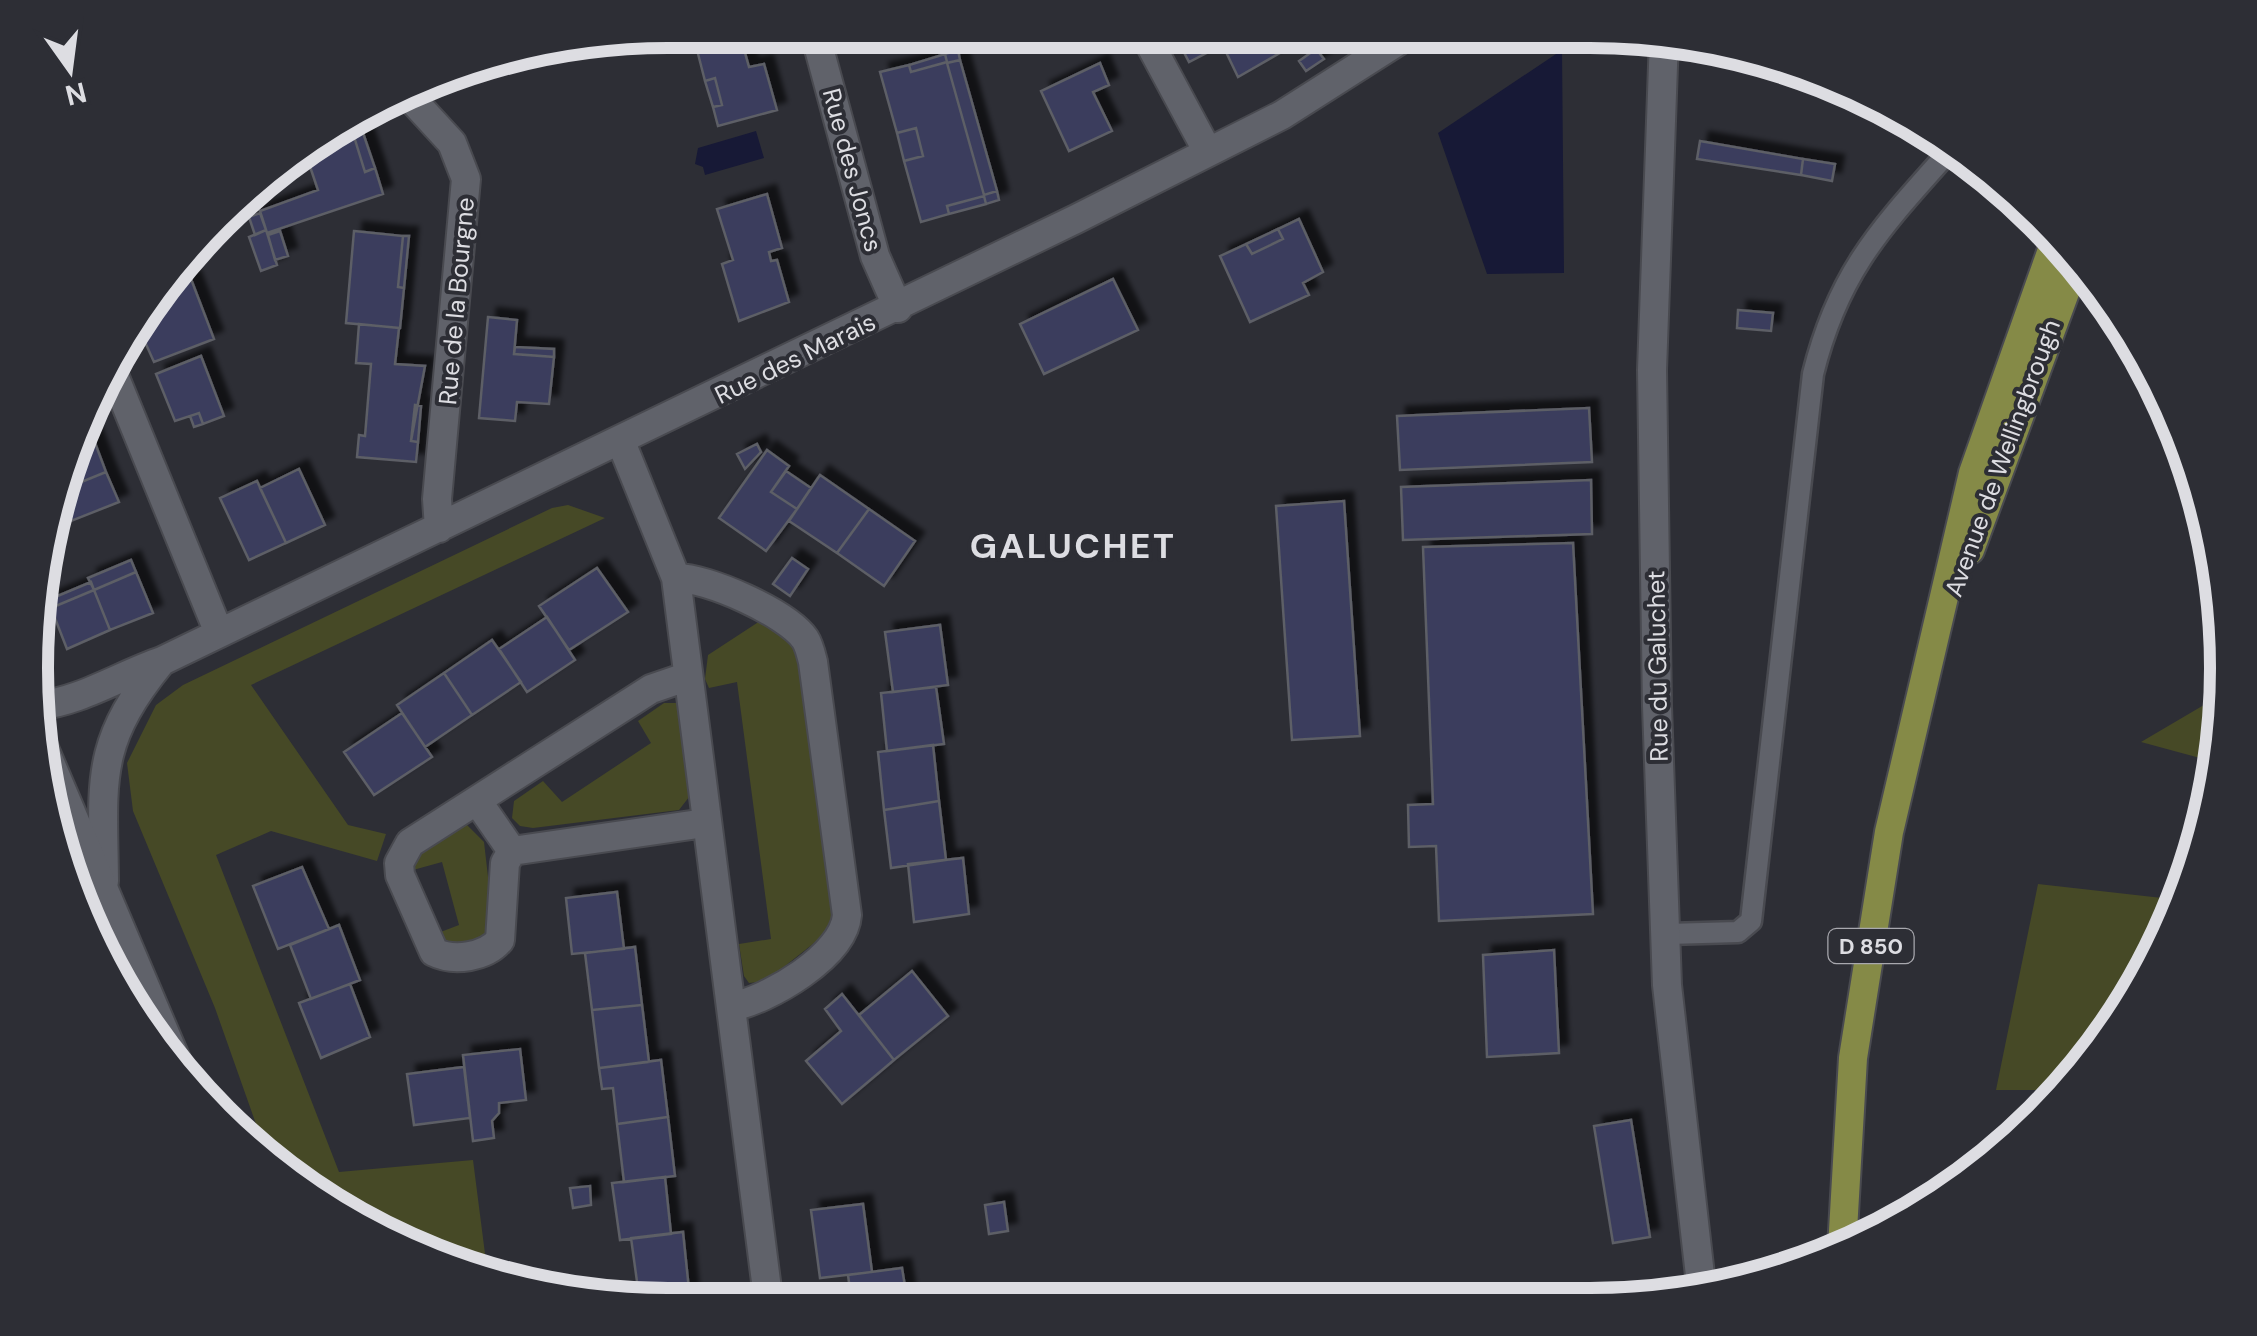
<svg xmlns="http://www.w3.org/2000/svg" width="2257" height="1336" viewBox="0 0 2257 1336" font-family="'DM Sans',sans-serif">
	<defs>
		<filter id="shadow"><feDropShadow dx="9" dy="-9" stdDeviation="2.5" flood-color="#0009"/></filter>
	</defs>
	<rect width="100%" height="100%" fill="#2d2e35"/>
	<path fill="#464926" d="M 568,505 L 605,518 L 251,685 L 348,825 L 386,834 L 377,861 L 271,831 L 216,855 L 339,1172 L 473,1160 L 488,1277 L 462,1272 L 313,1198 L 267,1155 L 215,1008 L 133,811 L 127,763 L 156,705 L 183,685 L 552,508 Z
		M 760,621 L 800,646 L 833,909 L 831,927 L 823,936 L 766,981 L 749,983 L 744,976 L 739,944 L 771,939 L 737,682 L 709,688 L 705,679 L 708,655 Z
		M 2209,702 L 2215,702 L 2215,781 L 2200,758 L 2141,742 Z
		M 664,703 L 676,703 L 679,708 L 689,797 L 679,810 L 533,828 L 520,826 L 512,818 L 514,801 L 543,781 L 562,802 L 651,743 L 638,721 Z
		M 55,821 L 130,996 L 62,862 Z
		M 467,825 L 484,842 L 494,929 L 476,945 L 446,943 L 438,933 L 459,925 L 442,862 L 413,870 C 408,846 447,828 467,825 Z
		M 2038,884 L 2171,899 L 2119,1023 L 2056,1095 L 2044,1090 L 1996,1090 Z"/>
	<path fill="#171936" d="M 1562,50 L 1564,273 L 1487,274 L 1438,133 Z
		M 756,131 L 764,158 L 705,175 L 703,167 L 695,164 L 698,148 Z"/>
	<path fill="#3a3e5d" stroke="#5d5e66" stroke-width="2.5" filter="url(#shadow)" d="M 692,30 L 702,30 L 706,44 L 696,46 Z
		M 702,30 L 754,30 L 740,35 L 749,67 L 764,64 L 777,110 L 718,126 L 713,107 L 722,105 L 715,78 L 705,81 L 696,46 L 706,44 Z
		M 1173,31 L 1295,31 L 1299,42 L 1238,77 L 1227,54 L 1235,50 L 1230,41 L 1189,62 Z
		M 1295,31 L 1315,31 L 1299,42 Z
		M 1316,49 L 1324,59 L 1306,71 L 1299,61 Z
		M 958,50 L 960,60 L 947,63 L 984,195 L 997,191 L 999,200 L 986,204 L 984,196 L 947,206 L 949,214 L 921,222 L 904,161 L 923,156 L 916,128 L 897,133 L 880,72 L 909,65 L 911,72 L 947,62 L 945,54 Z
		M 945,54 L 947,62 L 911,72 L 909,65 Z
		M 960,60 L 997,191 L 984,195 L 947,63 Z
		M 1100,63 L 1109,85 L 1093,92 L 1112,131 L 1069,151 L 1041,91 Z
		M 715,78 L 722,105 L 713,107 L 705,81 Z
		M 359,120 L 361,127 L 352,130 L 365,172 L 375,168 L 383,194 L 267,233 L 260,211 L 318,190 L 304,149 Z
		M 361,127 L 375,168 L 365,172 L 352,130 Z
		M 916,128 L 923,156 L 904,161 L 897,133 Z
		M 1700,141 L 1803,159 L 1801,175 L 1697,159 Z
		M 1803,159 L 1835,164 L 1832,181 L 1801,175 Z
		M 767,194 L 782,248 L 769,252 L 771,261 L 777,260 L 789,302 L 739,321 L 722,264 L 733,260 L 717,209 Z
		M 984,196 L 986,204 L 949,214 L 947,206 Z
		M 260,213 L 266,230 L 255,235 L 249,217 Z
		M 1299,219 L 1323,272 L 1303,283 L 1309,295 L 1250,322 L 1220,256 L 1246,244 L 1252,254 L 1283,239 L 1278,229 Z
		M 1278,229 L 1283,239 L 1252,254 L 1246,244 Z
		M 266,230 L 277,265 L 261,271 L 249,237 Z
		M 280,231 L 288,256 L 275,260 L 268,235 Z
		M 354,231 L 403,236 L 398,287 L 404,288 L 400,328 L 346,323 Z
		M 403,236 L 409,236 L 404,288 L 398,287 Z
		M 191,279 L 214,339 L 154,362 L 135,320 L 158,292 Z
		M 1113,279 L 1138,330 L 1044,374 L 1020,324 Z
		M 1738,310 L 1773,313 L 1771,331 L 1737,328 Z
		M 488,317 L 517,320 L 514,354 L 554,357 L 549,404 L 517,402 L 515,421 L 479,418 Z
		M 359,324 L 399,328 L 395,364 L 425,366 L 411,441 L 418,442 L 416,462 L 357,457 L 359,435 L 365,436 L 371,364 L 356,363 Z
		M 515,347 L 554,349 L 554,357 L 514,354 Z
		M 201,356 L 224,416 L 203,424 L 199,413 L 175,421 L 156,374 Z
		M 415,405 L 421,406 L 418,442 L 411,441 Z
		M 1589,408 L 1592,462 L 1400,470 L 1397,416 Z
		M 199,413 L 203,424 L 194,427 L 190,416 Z
		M 86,419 L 106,472 L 59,491 L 64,463 Z
		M 757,444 L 761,452 L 745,469 L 737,454 Z
		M 767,450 L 789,466 L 771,492 L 797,509 L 766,551 L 719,518 Z
		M 299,469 L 325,525 L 286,543 L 260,488 Z
		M 786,471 L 811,488 L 797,509 L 771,492 Z
		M 106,472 L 119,502 L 66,523 L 57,502 L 59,491 Z
		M 820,475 L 869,509 L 837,553 L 789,521 Z
		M 1591,480 L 1592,534 L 1403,540 L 1401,487 Z
		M 257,481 L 286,543 L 249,560 L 220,498 Z
		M 1344,501 L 1360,736 L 1292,740 L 1276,506 Z
		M 869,509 L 915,541 L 884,586 L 837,553 Z
		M 1573,543 L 1593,914 L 1439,921 L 1436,846 L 1409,847 L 1408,805 L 1433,804 L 1423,547 Z
		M 792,558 L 808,569 L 790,596 L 773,584 Z
		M 131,560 L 136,572 L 94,590 L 88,578 Z
		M 597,568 L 628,612 L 569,650 L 539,606 Z
		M 136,572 L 153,613 L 110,630 L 94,590 Z
		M 91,582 L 94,590 L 51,608 L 48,600 Z
		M 94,590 L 110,630 L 67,649 L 51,608 Z
		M 547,617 L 575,660 L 527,692 L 499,649 Z
		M 940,625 L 948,685 L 893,692 L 885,632 Z
		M 492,640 L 521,682 L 472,715 L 444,673 Z
		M 444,673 L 472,715 L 425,747 L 397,705 Z
		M 936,687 L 944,744 L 887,751 L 881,693 Z
		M 402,713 L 432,757 L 374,795 L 344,752 Z
		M 933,745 L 939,801 L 884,810 L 878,752 Z
		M 939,801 L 946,860 L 891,868 L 884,810 Z
		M 963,858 L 969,914 L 914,922 L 908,864 Z
		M 302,867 L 329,929 L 278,949 L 253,886 Z
		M 617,892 L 624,949 L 572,954 L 566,898 Z
		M 339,925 L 360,980 L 311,999 L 290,945 Z
		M 635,947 L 642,1005 L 592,1010 L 585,953 Z
		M 1554,950 L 1559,1053 L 1487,1057 L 1483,955 Z
		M 912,971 L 948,1016 L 894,1060 L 859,1015 Z
		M 350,984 L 370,1037 L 321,1058 L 299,1003 Z
		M 842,994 L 894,1060 L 842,1104 L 806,1061 L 841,1031 L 825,1009 Z
		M 642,1005 L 649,1062 L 599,1068 L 592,1010 Z
		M 520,1049 L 526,1100 L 499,1103 L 499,1113 L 492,1121 L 494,1138 L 473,1141 L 463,1055 Z
		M 661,1060 L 668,1117 L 617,1124 L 613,1088 L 602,1089 L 599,1068 Z
		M 464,1067 L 470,1118 L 414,1125 L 407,1074 Z
		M 668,1117 L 675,1176 L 624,1182 L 617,1124 Z
		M 1631,1120 L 1650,1237 L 1613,1243 L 1594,1126 Z
		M 665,1177 L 671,1234 L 620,1240 L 612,1183 Z
		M 590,1186 L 591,1205 L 573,1208 L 570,1188 Z
		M 1004,1202 L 1008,1231 L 989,1234 L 985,1205 Z
		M 863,1204 L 872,1272 L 820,1278 L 811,1210 Z
		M 683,1232 L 689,1290 L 639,1296 L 631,1238 Z
		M 902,1268 L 908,1305 L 852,1305 L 848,1275 Z
		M 689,1290 L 691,1305 L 640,1305 L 639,1296 Z"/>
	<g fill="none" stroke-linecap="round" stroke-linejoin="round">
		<defs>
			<path id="service" d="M 1668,934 L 1738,932 L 1751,921 L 1813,374 C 1839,269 1883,226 1953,147"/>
			<path id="minor" d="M 814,30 L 875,256 L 898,308
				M 1143,31 L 1208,152
				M 1664,38 L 1652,370 L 1657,706 L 1667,985 L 1702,1293
				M 407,94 L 452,143 L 466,179 L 437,499 L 439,528
				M 111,368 L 219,633
				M 621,442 L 676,578 L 769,1305
				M 676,578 C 706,577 787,613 805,639 C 809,645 811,654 813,662 L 847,915 C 844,956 768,1000 731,1007
				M 686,677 L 651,689 L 410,843 L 399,863 L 400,875 L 434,952 C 454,962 486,957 500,940 L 505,863 L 512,851 L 705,823
				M 36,706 C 80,702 121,675 162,661 L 1076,219 L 1282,115 L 1414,31
				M 478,802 L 512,851
				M 104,881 C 103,780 94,744 161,662"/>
			<path id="secondary" d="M 43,746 L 183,1076"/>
			<path id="primary" d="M 1970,550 L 2074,268
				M 1842,1248 L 1853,1058 L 1889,832 L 1973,473 L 2053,247"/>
		</defs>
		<use href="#service" stroke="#494a50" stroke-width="25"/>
		<use href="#minor" stroke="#494a50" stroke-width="32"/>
		<use href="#secondary" stroke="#494a50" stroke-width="32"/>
		<use href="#primary" stroke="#494a50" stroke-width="32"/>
		<use href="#service" stroke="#60626a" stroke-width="20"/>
		<use href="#minor" stroke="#60626a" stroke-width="28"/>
		<use href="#secondary" stroke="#60626a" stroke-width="28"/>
		<use href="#primary" stroke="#858a47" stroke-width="28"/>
	</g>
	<g text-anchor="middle" stroke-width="8" stroke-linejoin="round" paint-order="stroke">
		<rect fill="#2d2e35" stroke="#a8a8ae" stroke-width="2.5" x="1828.5" y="929" width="85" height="34" rx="8"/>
		<g font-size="22" font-weight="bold" fill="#dddde2">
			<text x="1871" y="954">D 850</text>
		</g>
		<g font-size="25" fill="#dddde2" stroke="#2d2e35">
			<text transform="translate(853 170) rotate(75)" y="9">Rue des Joncs</text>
			<text transform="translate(456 301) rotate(-85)" y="9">Rue de la Bourgne</text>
			<text transform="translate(795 358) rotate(-26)" y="9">Rue des Marais</text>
			<text transform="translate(2002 458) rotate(-70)" y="9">Avenue de Wellingbrough</text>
			<text transform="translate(1657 666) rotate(-91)" y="9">Rue du Galuchet</text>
		</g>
		<g font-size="35" font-weight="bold" letter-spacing="2.5" fill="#dddde2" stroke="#2d2e35">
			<text x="1073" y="558">GALUCHET</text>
		</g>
	</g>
	<path d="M0 0H2257V1336H0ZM668 48H1590A620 620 0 0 1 2210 668V668A620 620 0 0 1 1590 1288H668A620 620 0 0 1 48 668V668A620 620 0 0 1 668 48Z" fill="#2d2e35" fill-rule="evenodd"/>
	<path fill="none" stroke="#dddde2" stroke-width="12" d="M668 48H1590A620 620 0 0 1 2210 668V668A620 620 0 0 1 1590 1288H668A620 620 0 0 1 48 668V668A620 620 0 0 1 668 48Z"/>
	<g transform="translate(70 70) rotate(166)" stroke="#2d2e35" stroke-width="8" paint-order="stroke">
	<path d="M0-8L18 38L0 25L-18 38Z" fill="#dddde2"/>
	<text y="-15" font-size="28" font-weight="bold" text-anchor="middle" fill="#dddde2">N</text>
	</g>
</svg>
